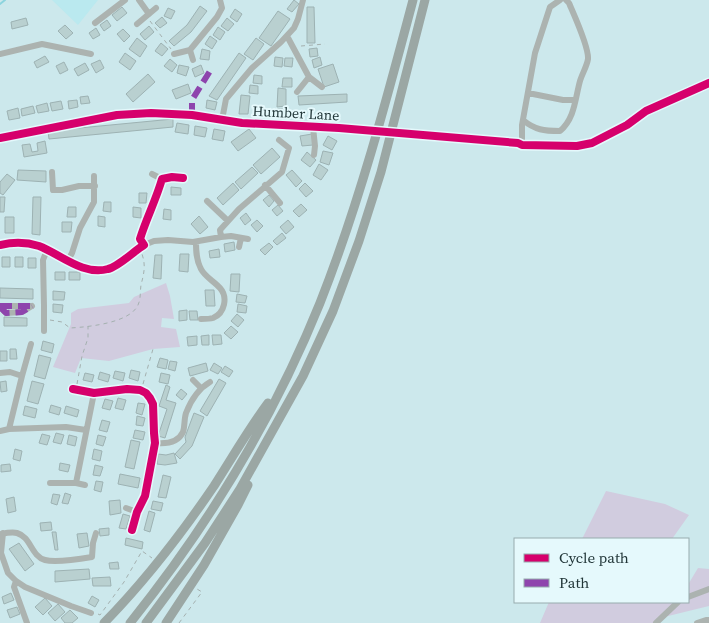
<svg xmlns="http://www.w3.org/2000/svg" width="709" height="623" viewBox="0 0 709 623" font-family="'Source Serif 4',serif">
	<rect width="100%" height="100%" fill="#cce8ec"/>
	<path fill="#bae9ef" d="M 52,0 L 98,0 L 78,25 Z"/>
	<path fill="#d1ccdf" d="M 166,283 L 170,296 L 174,319 L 162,318 L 161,327 L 176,329 L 180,347 L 153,349 L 109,361 L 81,358 L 75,373 L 53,367 L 71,324 L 71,313 L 78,309 L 129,303 L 134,297 Z
		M 606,491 L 665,504 L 689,515 L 672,539 L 582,539 Z
		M 698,568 L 709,569 L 709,606 L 660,618 L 653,623 L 540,623 L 549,602 L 688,602 L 688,582 L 689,583 Z"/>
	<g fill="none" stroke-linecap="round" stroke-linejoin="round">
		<path stroke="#8cd4de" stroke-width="2" d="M 0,4 L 5,0"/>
	</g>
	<path fill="#b9d0d0" stroke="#9db2b3" d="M 294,0 L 299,4 L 292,12 L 287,9 Z
		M 200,6 L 207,11 L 191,32 L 174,46 L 169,41 L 187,25 Z
		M 122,7 L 127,13 L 117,21 L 112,15 Z
		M 307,7 L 314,7 L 315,43 L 307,43 Z
		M 168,8 L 175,11 L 171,19 L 164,16 Z
		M 235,9 L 242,14 L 237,22 L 230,17 Z
		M 278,11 L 290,19 L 271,46 L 259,38 Z
		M 162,17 L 167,23 L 160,28 L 155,23 Z
		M 26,18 L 28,25 L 12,29 L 11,22 Z
		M 227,18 L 234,24 L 228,31 L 221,26 Z
		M 107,20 L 111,26 L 104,31 L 100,25 Z
		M 65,25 L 73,33 L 66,39 L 58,31 Z
		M 149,26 L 154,32 L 145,40 L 140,34 Z
		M 218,27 L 225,32 L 220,40 L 213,35 Z
		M 96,28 L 100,35 L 93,39 L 89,33 Z
		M 123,29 L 130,36 L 124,42 L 117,34 Z
		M 210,36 L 217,41 L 212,49 L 205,44 Z
		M 137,38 L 147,46 L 140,57 L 129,49 Z
		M 256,38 L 264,44 L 253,60 L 244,54 Z
		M 161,43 L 168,49 L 162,56 L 155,51 Z
		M 317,48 L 318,56 L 310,57 L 309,49 Z
		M 202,49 L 210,51 L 209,60 L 200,59 Z
		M 125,53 L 136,61 L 130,70 L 119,62 Z
		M 239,53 L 246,58 L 217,100 L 209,96 Z
		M 45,56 L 49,62 L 37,68 L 34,62 Z
		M 275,57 L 283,58 L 282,67 L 274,66 Z
		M 320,57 L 322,65 L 314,68 L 312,60 Z
		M 285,58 L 293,58 L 292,67 L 284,66 Z
		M 170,59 L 177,65 L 172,72 L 164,66 Z
		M 100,60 L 104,68 L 96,73 L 91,64 Z
		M 64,62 L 68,70 L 60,74 L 56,66 Z
		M 85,63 L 89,70 L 78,76 L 74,69 Z
		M 333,64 L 339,82 L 324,87 L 318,69 Z
		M 179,65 L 189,67 L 186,76 L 177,73 Z
		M 201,65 L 204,73 L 195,77 L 192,69 Z
		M 148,74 L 155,82 L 133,102 L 126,94 Z
		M 254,75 L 262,76 L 262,84 L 253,83 Z
		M 283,78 L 292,78 L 292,87 L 282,87 Z
		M 188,84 L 191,93 L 176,99 L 172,90 Z
		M 250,85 L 258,86 L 258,94 L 249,93 Z
		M 278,88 L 286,89 L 286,106 L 277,107 Z
		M 347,94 L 347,102 L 299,105 L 298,96 Z
		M 241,95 L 250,96 L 248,114 L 239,114 Z
		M 88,96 L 90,103 L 81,104 L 80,97 Z
		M 77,100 L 78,107 L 69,109 L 68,101 Z
		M 207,100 L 217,102 L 215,110 L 206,108 Z
		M 61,101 L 63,109 L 52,111 L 50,103 Z
		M 47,103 L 49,111 L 38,113 L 36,106 Z
		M 33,106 L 35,113 L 22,116 L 21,109 Z
		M 18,108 L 20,118 L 9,120 L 7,111 Z
		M 285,108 L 285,117 L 277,117 L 277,109 Z
		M 173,119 L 173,127 L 49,139 L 48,131 Z
		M 177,123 L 189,125 L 188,134 L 175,132 Z
		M 195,126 L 207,128 L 205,137 L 194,135 Z
		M 214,129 L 225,131 L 223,141 L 212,139 Z
		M 249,129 L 256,138 L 238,151 L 231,142 Z
		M 312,134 L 313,145 L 302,146 L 300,136 Z
		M 328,136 L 337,141 L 332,150 L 323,145 Z
		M 45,141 L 47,153 L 24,157 L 22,145 L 30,144 L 32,152 L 38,151 L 37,143 Z
		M 272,148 L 280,157 L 261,174 L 253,165 Z
		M 323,151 L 333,153 L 329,165 L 320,162 Z
		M 307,152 L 316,160 L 310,167 L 301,160 Z
		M 319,164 L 328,170 L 321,180 L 313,175 Z
		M 252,167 L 258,173 L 241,189 L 235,182 Z
		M 18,170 L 46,171 L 46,182 L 17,180 Z
		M 292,170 L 302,181 L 296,187 L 286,175 Z
		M 7,174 L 15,180 L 3,195 L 0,193 L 0,182 Z
		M 233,183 L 239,190 L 223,205 L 217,198 Z
		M 305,183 L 313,191 L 306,197 L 299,189 Z
		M 171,187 L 181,188 L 181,195 L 171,195 Z
		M 139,193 L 147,193 L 146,203 L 139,203 Z
		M 269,195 L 274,201 L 269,207 L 263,200 Z
		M 0,197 L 5,197 L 4,212 L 0,212 Z
		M 33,197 L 41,197 L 40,235 L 32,234 Z
		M 104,202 L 111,202 L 111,212 L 103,211 Z
		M 301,204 L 307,210 L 299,217 L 293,211 Z
		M 278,205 L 283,211 L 277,216 L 272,210 Z
		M 68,207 L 76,207 L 76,217 L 67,217 Z
		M 133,207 L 141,208 L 141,218 L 133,217 Z
		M 164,209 L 171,210 L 171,220 L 163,219 Z
		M 246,213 L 251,220 L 245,225 L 240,218 Z
		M 98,216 L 105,217 L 105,227 L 98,226 Z
		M 199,216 L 208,227 L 200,234 L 191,224 Z
		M 5,217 L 14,217 L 14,233 L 5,233 Z
		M 257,220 L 263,226 L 257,232 L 251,225 Z
		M 288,220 L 294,227 L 286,234 L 280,227 Z
		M 62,222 L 72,222 L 71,232 L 62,232 Z
		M 282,233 L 286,238 L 277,245 L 273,241 Z
		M 234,242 L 235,250 L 225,252 L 224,244 Z
		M 269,243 L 273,247 L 265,255 L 260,250 Z
		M 219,249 L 220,257 L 210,258 L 209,251 Z
		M 180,254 L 189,254 L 188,272 L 179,271 Z
		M 155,255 L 162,255 L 161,279 L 153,278 Z
		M 2,257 L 10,257 L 10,267 L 2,267 Z
		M 15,257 L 23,257 L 23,267 L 15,267 Z
		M 28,258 L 36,258 L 36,268 L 28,268 Z
		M 55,272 L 65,272 L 65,280 L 55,280 Z
		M 69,272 L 80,272 L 80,280 L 69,280 Z
		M 231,274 L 240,274 L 239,292 L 230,291 Z
		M 0,288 L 33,289 L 33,299 L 0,298 Z
		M 205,290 L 214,290 L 215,306 L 206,306 Z
		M 53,291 L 65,292 L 64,300 L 53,300 Z
		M 237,294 L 247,296 L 245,303 L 236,302 Z
		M 53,304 L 63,305 L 62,313 L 53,312 Z
		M 238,304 L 247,306 L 246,313 L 237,312 Z
		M 187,310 L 187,320 L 179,321 L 179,311 Z
		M 189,311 L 197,311 L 198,320 L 190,320 Z
		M 237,314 L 244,320 L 238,327 L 231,321 Z
		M 4,317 L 27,318 L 27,326 L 4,326 Z
		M 231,326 L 238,332 L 231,339 L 224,333 Z
		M 209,335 L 209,345 L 202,345 L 201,336 Z
		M 212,335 L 221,335 L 222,344 L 213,345 Z
		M 197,336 L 197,345 L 188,346 L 187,337 Z
		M 43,341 L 54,344 L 52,353 L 41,350 Z
		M 10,349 L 16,349 L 17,359 L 10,359 Z
		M 0,351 L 7,351 L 7,361 L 0,361 Z
		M 39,355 L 51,358 L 45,379 L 34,376 Z
		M 160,358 L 168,360 L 166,369 L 157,367 Z
		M 170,361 L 177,362 L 175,371 L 168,369 Z
		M 206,363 L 208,371 L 190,376 L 188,368 Z
		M 214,363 L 222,368 L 218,374 L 210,370 Z
		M 225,366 L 233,371 L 229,377 L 221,372 Z
		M 131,370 L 140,372 L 138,381 L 129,378 Z
		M 115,371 L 125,373 L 123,381 L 113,378 Z
		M 100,372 L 110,375 L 108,382 L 98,379 Z
		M 85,373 L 94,375 L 92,382 L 83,380 Z
		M 161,373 L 170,375 L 168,384 L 159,382 Z
		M 219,379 L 226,383 L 207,416 L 200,411 Z
		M 6,381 L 7,391 L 1,392 L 0,382 Z
		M 32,381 L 44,384 L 38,404 L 27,401 Z
		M 166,385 L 170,387 L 166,400 L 176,403 L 165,438 L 158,436 L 167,409 L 159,406 Z
		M 181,389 L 187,394 L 182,400 L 176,395 Z
		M 118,398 L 126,400 L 123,410 L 115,408 Z
		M 105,399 L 113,401 L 110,410 L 102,408 Z
		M 138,403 L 145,404 L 142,415 L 136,413 Z
		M 51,405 L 61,408 L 59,415 L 49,412 Z
		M 25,406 L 37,409 L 35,418 L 23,415 Z
		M 66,406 L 79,410 L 77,417 L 64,413 Z
		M 194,413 L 204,417 L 192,446 L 180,459 L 175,454 L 186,442 L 185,437 Z
		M 137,416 L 145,418 L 143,426 L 136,425 Z
		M 102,420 L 110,422 L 107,432 L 99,430 Z
		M 135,430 L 145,432 L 143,440 L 133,438 Z
		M 56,433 L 64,435 L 61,444 L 53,442 Z
		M 42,434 L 50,436 L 47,445 L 39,443 Z
		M 69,435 L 77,437 L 75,446 L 67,444 Z
		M 98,435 L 106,437 L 103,446 L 96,444 Z
		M 131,440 L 140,442 L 134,469 L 125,467 Z
		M 15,449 L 22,451 L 20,461 L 13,459 Z
		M 94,449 L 102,451 L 100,461 L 92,459 Z
		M 174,453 L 177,463 L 165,465 L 157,464 L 158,454 L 166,455 Z
		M 60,463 L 70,465 L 68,472 L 59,470 Z
		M 10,464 L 11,471 L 1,472 L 1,465 Z
		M 95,465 L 103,467 L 100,476 L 93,475 Z
		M 120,474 L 140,478 L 138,488 L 118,484 Z
		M 163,475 L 171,477 L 166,498 L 158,497 Z
		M 96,481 L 103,482 L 101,492 L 94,490 Z
		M 65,493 L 71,495 L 68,504 L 62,503 Z
		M 53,494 L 60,495 L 57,505 L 51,503 Z
		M 14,497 L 16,511 L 8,513 L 6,499 Z
		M 120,500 L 121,513 L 110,515 L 109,501 Z
		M 153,501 L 163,503 L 161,511 L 151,509 Z
		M 149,511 L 155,513 L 150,532 L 144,530 Z
		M 123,514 L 130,516 L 126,529 L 119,528 Z
		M 51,522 L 52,530 L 41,531 L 40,523 Z
		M 109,528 L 109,535 L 100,536 L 99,529 Z
		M 52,532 L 56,532 L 58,550 L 55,550 Z
		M 87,533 L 89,546 L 79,548 L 77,534 Z
		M 126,538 L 143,542 L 142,549 L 125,545 Z
		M 19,543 L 34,564 L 25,571 L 9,549 Z
		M 118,562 L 119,569 L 110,569 L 109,563 Z
		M 89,569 L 90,579 L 55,582 L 55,571 Z
		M 110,577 L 111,586 L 93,586 L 92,578 Z
		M 11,593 L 14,600 L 4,604 L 2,597 Z
		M 92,596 L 99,600 L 95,607 L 88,603 Z
		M 45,598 L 52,606 L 43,615 L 35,607 Z
		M 58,604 L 65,612 L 55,621 L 48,613 Z
		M 17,607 L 20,614 L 10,618 L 7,610 Z
		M 70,610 L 78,618 L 72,623 L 65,623 L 61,618 Z"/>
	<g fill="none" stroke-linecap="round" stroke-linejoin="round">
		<path stroke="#a4b0af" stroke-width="1" stroke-dasharray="4 4" stroke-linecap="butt" d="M 150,21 L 171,49
			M 301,46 L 325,44
			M 50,320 L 62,322 L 70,328 C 88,327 130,323 138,305 C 141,299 140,291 141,285 C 144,273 146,266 142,254
			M 77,384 L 82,356 L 88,338 L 88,326
			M 143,384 L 153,349
			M 98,614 L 100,615 L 124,582 L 142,551 L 152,558
			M 179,623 L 202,592 L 197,589"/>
		<path stroke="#acb3b0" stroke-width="6" d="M 139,0 L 149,14
			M 95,23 L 125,0
			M 137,24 L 156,8
			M 287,36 L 309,77 L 322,87
			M 190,50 L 217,17 L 222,8 L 220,0
			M 0,54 L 42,44 L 91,54
			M 174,54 L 190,50 L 193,60
			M 297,92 L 309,77
			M 528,93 L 563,100 L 575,100
			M 222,120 L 226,99 L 252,68 L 281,42 L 294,28 L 298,19 L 303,0
			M 523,120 C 535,130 544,131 560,131 C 575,118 575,99 580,81 C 582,74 587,66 588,59 C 589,47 574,15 569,3 L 566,0
			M 313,127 L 315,146 L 314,155
			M 0,138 L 117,115 L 151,113 L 192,115 L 242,123 L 339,128 L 518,143 L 522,145 L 577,146 L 592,143 L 627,125 L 646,111 L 709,83
			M 522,145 L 522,125 L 535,53 L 550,7 L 560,0
			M 52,172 L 53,190 L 62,190 L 79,186 L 95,186
			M 152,174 L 162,179
			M 265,185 L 280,203
			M 207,201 L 228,221
			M 221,237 L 220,230 L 239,209 L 282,172 L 289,148 L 279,140
			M 196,242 C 196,250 196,260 201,269 C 205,277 214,281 220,288 C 228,297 225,313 213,318 C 210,319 205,319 201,319
			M 0,245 C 13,242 26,242 39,246 C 60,254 83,276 108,269 C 118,267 134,251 144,245 L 140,239 C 146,219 156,200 162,179 L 172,177 L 183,178
			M 144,245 L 154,241 L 168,240 L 193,242 L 221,237 L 231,236 L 248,239
			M 239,247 L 241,238
			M 67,262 L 72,253 L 80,228 L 94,202 L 94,176
			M 0,306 L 31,306
			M 0,307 L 6,313 L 22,312 L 32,306
			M 44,331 L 44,306 L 43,260 L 47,250
			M 0,373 L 10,372 L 22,376
			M 193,380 L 201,388
			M 73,389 L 94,393 L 127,389 L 140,390 L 146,393 L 150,398 L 153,404 L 154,433 L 155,443 L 145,496 L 137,512 L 132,530
			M 9,429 L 22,376 L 31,344
			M 0,431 L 9,429 L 66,427 L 86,430
			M 155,443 C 165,444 178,443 183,432 C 185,426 184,419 186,413 C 191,400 198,389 210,382
			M 50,483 L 76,483 L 85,485
			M 76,483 L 94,393
			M 126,508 L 137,512
			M 3,533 L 1,553 L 8,573 L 16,581 L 25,587 L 71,606 L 91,613
			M 1,534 C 6,533 13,532 17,533 C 31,537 31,556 45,560 C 56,563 80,559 92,557 L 93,543 L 96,533
			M 16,581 L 14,587 L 27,623
			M 688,597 L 709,589
			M 656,623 L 678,602
			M 697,623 L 706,620 L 709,620"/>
		<path stroke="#9ba7a4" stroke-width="9" d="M 104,623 C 144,582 182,533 214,486 C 232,458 248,430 268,403
			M 130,623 C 207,527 274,417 320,303 C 359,204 386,102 413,0
			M 146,623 L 205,543 L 240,489 L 303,376 L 333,311 L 359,241 L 381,172 L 425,0
			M 166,623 L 204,565 L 238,505 L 248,485"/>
		<path stroke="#8e44ad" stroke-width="6" stroke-dasharray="12 6" stroke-linecap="butt" d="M 192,115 L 192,100 L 210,71
			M 0,306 L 30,306
			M 0,307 L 6,313 L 22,312 L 32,306"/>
		<defs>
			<path id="cycleway" d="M 0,138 L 117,115 L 151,113 L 192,115 L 242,123 L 339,128 L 518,143 L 522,145 L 577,146 L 592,143 L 627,125 L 646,111 L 709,83
				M 0,245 C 13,242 26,242 39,246 C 60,254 83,276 108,269 C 118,267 134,251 144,245 L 140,239 C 146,219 156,200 162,179 L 172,177 L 183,178
				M 73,389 L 94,393 L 127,389 L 140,390 L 146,393 L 150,398 L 153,404 L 154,433 L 155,443 L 145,496 L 137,512 L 132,530"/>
		</defs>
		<use href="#cycleway" stroke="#e5f9fc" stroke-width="11"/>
		<use href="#cycleway" stroke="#d6006c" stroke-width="8"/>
	</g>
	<g text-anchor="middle" stroke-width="4" stroke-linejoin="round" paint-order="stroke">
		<g font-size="14" fill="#213638" stroke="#e5f9fc">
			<text transform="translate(296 113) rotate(3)" y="5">Humber Lane</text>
		</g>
	</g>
	<rect x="514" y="538" width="175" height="65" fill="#e5f9fc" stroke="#97abae"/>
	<rect x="524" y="554" width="25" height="8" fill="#d6006c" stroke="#97abae"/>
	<text x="559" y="563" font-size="15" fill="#213638">Cycle path</text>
	<rect x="524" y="579" width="25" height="8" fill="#8e44ad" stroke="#97abae"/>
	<text x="559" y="588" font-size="15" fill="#213638">Path</text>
</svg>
